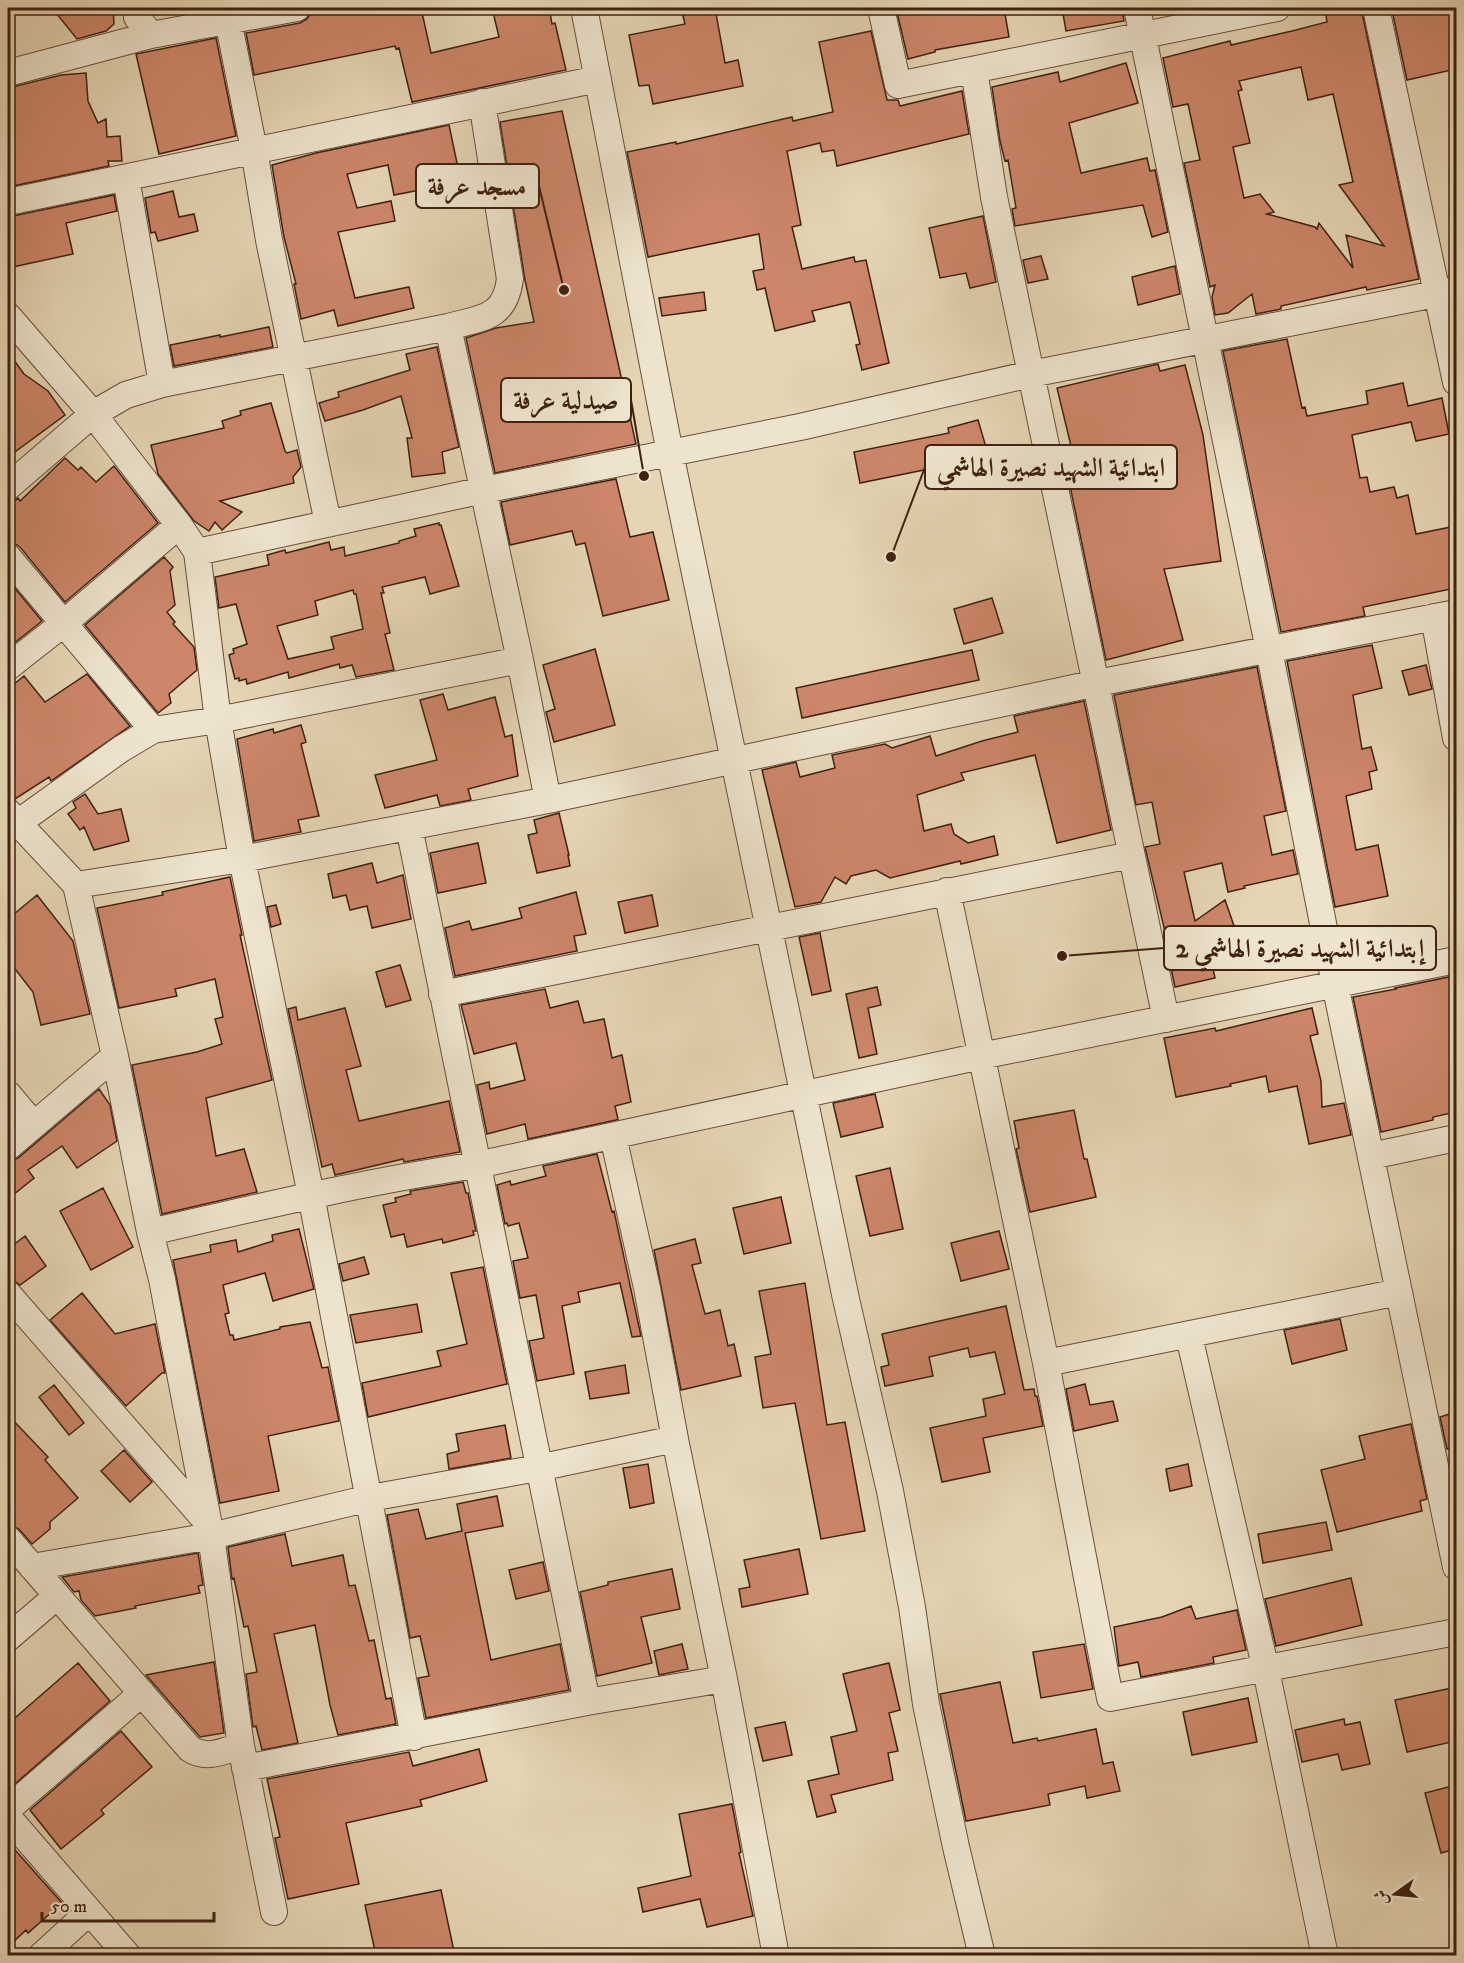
<svg xmlns="http://www.w3.org/2000/svg" width="1464" height="1963" viewBox="0 0 1464 1963" font-family="'IM FELL DW Pica',Amiri,serif">
	<rect width="100%" height="100%" fill="#e5d5b4"/>
	<filter id="stains"><feTurbulence type="fractalNoise" baseFrequency=".00333" numOctaves="4"/><feColorMatrix values="0 0 0 0 .2 0 0 0 0 .09 0 0 0 0 .02 0 0 0 .5 -.17"/></filter>
	<radialGradient id="worn" r=".72"><stop offset=".6" stop-color="#630" stop-opacity="0"/><stop offset="1" stop-color="#630" stop-opacity=".3"/></radialGradient>
	<path fill="#cd866a" stroke="#3f2111" stroke-width="1.5" fill-rule="evenodd" d="M 52,8 L 113,8 L 114,24 L 106,31 L 77,39 Z
		M 335,8 L 421,8 L 431,53 L 499,37 L 492,8 L 549,8 L 552,24 L 555,23 L 566,70 L 412,102 L 399,48 L 396,49 L 395,46 L 254,75 L 246,33 L 300,23 L 307,19 L 311,13 Z
		M 681,8 L 715,8 L 725,63 L 738,60 L 743,86 L 653,104 L 649,85 L 639,86 L 629,35 L 685,24 Z
		M 896,8 L 1004,8 L 1009,37 L 935,50 L 935,52 L 908,59 Z
		M 1062,8 L 1122,8 L 1124,21 L 1066,31 Z
		M 1361,8 L 1419,279 L 1367,290 L 1366,287 L 1281,306 L 1281,309 L 1256,314 L 1252,294 L 1228,313 L 1215,315 L 1212,297 L 1215,285 L 1210,287 L 1184,163 L 1200,160 L 1188,104 L 1173,107 L 1163,58 L 1230,41 L 1231,45 L 1292,31 L 1327,22 L 1326,15 ZM 1301,67 L 1308,100 L 1333,94 L 1353,182 L 1339,185 L 1384,246 L 1346,235 L 1353,268 L 1319,223 L 1317,229 L 1315,227 L 1267,214 L 1274,212 L 1260,194 L 1244,198 L 1233,147 L 1250,143 L 1238,91 L 1242,90 L 1239,81 Z
		M 1426,8 L 1456,8 L 1456,69 L 1407,80 L 1393,15 Z
		M 871,31 L 887,100 L 898,100 L 900,106 L 962,91 L 969,134 L 837,166 L 834,150 L 822,152 L 820,143 L 787,151 L 801,225 L 792,227 L 802,269 L 854,257 L 855,262 L 866,260 L 889,363 L 862,370 L 856,345 L 860,344 L 850,302 L 812,311 L 815,321 L 775,331 L 765,288 L 757,290 L 753,271 L 764,269 L 759,234 L 648,257 L 627,152 L 676,142 L 676,144 L 792,117 L 793,121 L 833,112 L 819,42 Z
		M 216,38 L 236,136 L 159,154 L 136,54 Z
		M 1126,63 L 1138,103 L 1069,123 L 1081,173 L 1147,158 L 1150,171 L 1155,170 L 1168,232 L 1152,237 L 1143,205 L 1015,226 L 1012,209 L 1016,208 L 1008,160 L 1005,161 L 1000,141 L 992,87 L 1058,72 L 1060,82 Z
		M 86,73 L 88,101 L 98,123 L 106,119 L 107,137 L 120,136 L 122,161 L 108,161 L 109,166 L 8,187 L 8,88 L 61,75 Z
		M 562,111 L 636,444 L 495,473 L 466,338 L 496,328 L 534,322 L 525,280 L 500,122 Z
		M 449,125 L 461,182 L 394,195 L 388,165 L 347,174 L 357,208 L 391,201 L 395,221 L 338,232 L 355,298 L 409,287 L 414,308 L 338,326 L 334,310 L 301,319 L 294,284 L 296,284 L 284,237 L 272,165 L 316,153 Z
		M 173,191 L 179,217 L 194,214 L 198,231 L 158,241 L 155,232 L 151,233 L 145,198 Z
		M 114,195 L 117,211 L 66,223 L 73,254 L 8,268 L 8,217 Z
		M 983,216 L 996,282 L 970,288 L 966,273 L 940,278 L 929,228 Z
		M 1041,256 L 1048,279 L 1028,283 L 1023,260 Z
		M 1175,266 L 1180,294 L 1138,305 L 1132,277 Z
		M 704,292 L 706,310 L 662,316 L 659,298 Z
		M 269,327 L 273,347 L 174,366 L 170,345 L 220,335 L 220,337 Z
		M 1287,339 L 1302,408 L 1305,407 L 1307,416 L 1368,404 L 1366,391 L 1403,383 L 1408,406 L 1442,398 L 1449,434 L 1416,441 L 1411,422 L 1352,435 L 1360,478 L 1367,477 L 1370,492 L 1394,487 L 1397,498 L 1408,495 L 1416,534 L 1456,526 L 1456,588 L 1363,607 L 1365,616 L 1281,632 L 1223,351 Z
		M 437,347 L 459,447 L 442,452 L 445,473 L 412,477 L 407,438 L 412,438 L 401,396 L 363,410 L 325,421 L 319,403 L 339,397 L 338,392 L 410,370 L 406,354 Z
		M 8,352 L 24,374 L 48,391 L 65,415 L 8,457 Z
		M 1158,364 L 1160,371 L 1185,365 L 1203,435 L 1221,561 L 1164,569 L 1183,640 L 1106,660 L 1063,452 L 1072,450 L 1057,388 Z
		M 271,403 L 285,451 L 287,453 L 297,450 L 301,467 L 293,477 L 294,483 L 220,501 L 242,512 L 222,530 L 215,522 L 209,531 L 194,521 L 158,474 L 151,445 L 224,428 L 222,421 L 241,415 L 240,411 Z
		M 978,420 L 988,454 L 958,463 L 860,483 L 854,452 L 949,433 L 948,428 Z
		M 65,458 L 78,470 L 81,467 L 96,482 L 114,466 L 158,523 L 65,602 L 20,547 L 14,543 L 8,542 L 8,507 L 18,498 L 20,501 Z
		M 616,479 L 630,537 L 653,532 L 669,600 L 603,616 L 585,543 L 576,545 L 572,531 L 510,545 L 501,502 Z
		M 439,523 L 439,525 L 441,525 L 459,586 L 430,594 L 425,577 L 382,587 L 384,593 L 381,593 L 390,633 L 385,634 L 394,670 L 356,677 L 352,665 L 340,668 L 339,664 L 289,678 L 288,672 L 247,684 L 246,679 L 239,681 L 239,678 L 235,679 L 229,655 L 234,653 L 233,649 L 247,644 L 236,604 L 219,608 L 215,577 L 269,565 L 267,555 L 285,550 L 286,553 L 329,542 L 331,550 L 344,547 L 345,556 L 399,543 L 399,541 L 416,536 L 414,529 ZM 353,590 L 354,594 L 356,594 L 363,629 L 331,637 L 334,649 L 288,659 L 277,626 L 318,615 L 315,601 Z
		M 164,557 L 173,567 L 170,571 L 175,605 L 167,612 L 175,622 L 173,624 L 194,647 L 197,670 L 169,694 L 171,703 L 158,713 L 85,625 Z
		M 8,580 L 42,621 L 8,648 Z
		M 992,598 L 1003,633 L 964,644 L 954,609 Z
		M 1372,645 L 1382,688 L 1353,695 L 1362,749 L 1371,747 L 1377,770 L 1369,772 L 1372,789 L 1346,796 L 1356,850 L 1378,845 L 1388,896 L 1335,907 L 1287,661 Z
		M 595,649 L 615,725 L 554,742 L 546,712 L 555,709 L 543,665 Z
		M 972,650 L 979,680 L 802,718 L 796,688 Z
		M 1426,665 L 1432,689 L 1409,695 L 1402,671 Z
		M 1257,667 L 1286,811 L 1264,816 L 1272,855 L 1293,850 L 1298,874 L 1244,886 L 1245,888 L 1228,892 L 1222,863 L 1184,872 L 1195,921 L 1225,900 L 1239,940 L 1209,950 L 1215,978 L 1175,987 L 1165,940 L 1167,940 L 1145,847 L 1160,844 L 1152,802 L 1136,805 L 1114,695 Z
		M 87,674 L 130,726 L 51,781 L 49,777 L 15,799 L 8,789 L 8,689 L 24,676 L 45,702 Z
		M 443,694 L 448,710 L 495,697 L 505,737 L 512,735 L 518,776 L 468,789 L 471,800 L 440,806 L 437,795 L 385,808 L 375,775 L 437,760 L 420,700 Z
		M 1084,701 L 1111,830 L 1057,843 L 1035,755 L 961,773 L 964,780 L 917,795 L 924,831 L 951,824 L 954,834 L 968,843 L 994,836 L 998,855 L 961,864 L 960,861 L 890,878 L 876,870 L 851,876 L 846,884 L 835,877 L 821,902 L 795,907 L 762,770 L 796,762 L 800,777 L 835,768 L 832,755 L 885,744 L 892,748 L 930,736 L 936,756 L 982,741 L 1018,732 L 1014,716 Z
		M 301,725 L 306,742 L 301,744 L 319,816 L 298,820 L 301,832 L 254,841 L 237,739 L 273,729 L 274,733 Z
		M 85,794 L 98,814 L 121,809 L 129,841 L 94,850 L 84,827 L 80,830 L 68,814 L 76,808 L 73,802 Z
		M 559,813 L 569,855 L 568,855 L 570,866 L 537,873 L 528,835 L 537,833 L 534,820 Z
		M 478,843 L 486,883 L 438,893 L 430,853 Z
		M 372,863 L 377,883 L 403,875 L 411,919 L 372,928 L 367,906 L 350,910 L 346,895 L 333,898 L 328,874 Z
		M 230,877 L 242,935 L 240,935 L 272,1080 L 206,1098 L 216,1156 L 244,1149 L 257,1192 L 162,1214 L 132,1065 L 197,1052 L 222,1044 L 215,1019 L 223,1017 L 215,979 L 175,989 L 177,996 L 119,1008 L 97,908 L 163,895 L 162,892 Z
		M 576,892 L 586,934 L 574,936 L 577,951 L 455,976 L 445,928 L 469,921 L 472,930 L 522,918 L 519,908 Z
		M 37,895 L 73,941 L 90,1014 L 41,1025 L 33,992 L 8,960 L 8,919 Z
		M 652,895 L 658,926 L 625,933 L 618,902 Z
		M 276,905 L 281,924 L 271,927 L 267,907 Z
		M 820,933 L 831,991 L 812,995 L 799,937 Z
		M 400,965 L 411,1000 L 386,1007 L 376,972 Z
		M 1449,977 L 1452,990 L 1456,989 L 1456,1112 L 1433,1117 L 1433,1120 L 1381,1132 L 1353,997 L 1396,989 L 1395,988 Z
		M 877,987 L 881,1005 L 868,1008 L 877,1054 L 859,1058 L 846,994 Z
		M 545,989 L 550,1008 L 578,1001 L 584,1023 L 604,1019 L 612,1058 L 622,1055 L 631,1102 L 615,1106 L 618,1119 L 616,1120 L 528,1139 L 525,1124 L 487,1134 L 477,1085 L 489,1082 L 490,1089 L 525,1080 L 516,1043 L 474,1054 L 461,1005 Z
		M 296,1007 L 298,1020 L 345,1008 L 361,1066 L 346,1070 L 359,1121 L 449,1101 L 460,1152 L 404,1162 L 403,1159 L 335,1175 L 332,1164 L 322,1167 L 288,1009 Z
		M 1312,1008 L 1318,1034 L 1310,1036 L 1321,1081 L 1322,1107 L 1344,1103 L 1351,1135 L 1309,1144 L 1297,1086 L 1269,1092 L 1266,1076 L 1230,1084 L 1231,1086 L 1176,1097 L 1164,1038 L 1215,1028 L 1216,1031 Z
		M 99,1089 L 110,1105 L 117,1141 L 77,1168 L 62,1146 L 28,1170 L 34,1178 L 8,1199 L 8,1162 L 18,1158 Z
		M 875,1094 L 883,1127 L 841,1137 L 833,1103 Z
		M 1074,1110 L 1084,1159 L 1087,1159 L 1096,1197 L 1030,1212 L 1016,1149 L 1019,1148 L 1014,1121 Z
		M 597,1154 L 612,1212 L 614,1211 L 641,1336 L 632,1337 L 620,1283 L 578,1292 L 580,1302 L 562,1306 L 574,1374 L 537,1381 L 529,1341 L 544,1338 L 536,1295 L 520,1298 L 513,1261 L 528,1258 L 519,1223 L 508,1226 L 507,1223 L 505,1224 L 497,1185 L 510,1181 L 511,1185 L 546,1176 L 543,1166 Z
		M 890,1168 L 903,1229 L 870,1236 L 856,1176 Z
		M 463,1182 L 466,1193 L 468,1193 L 476,1231 L 473,1231 L 474,1235 L 443,1243 L 442,1239 L 407,1247 L 404,1234 L 391,1237 L 383,1205 L 396,1202 L 395,1198 L 411,1194 L 410,1191 Z
		M 103,1188 L 133,1247 L 91,1270 L 60,1211 Z
		M 781,1197 L 791,1243 L 744,1254 L 733,1208 Z
		M 299,1229 L 314,1289 L 273,1301 L 265,1273 L 223,1285 L 229,1313 L 225,1314 L 230,1335 L 233,1335 L 234,1340 L 280,1329 L 280,1327 L 310,1322 L 322,1368 L 328,1367 L 339,1421 L 268,1436 L 279,1491 L 220,1503 L 173,1260 L 211,1252 L 210,1245 L 236,1240 L 238,1252 L 273,1241 L 272,1235 Z
		M 999,1231 L 1009,1269 L 961,1281 L 951,1243 Z
		M 25,1236 L 46,1266 L 20,1285 L 13,1280 L 8,1279 L 8,1249 Z
		M 695,1239 L 701,1263 L 692,1265 L 705,1314 L 720,1310 L 728,1346 L 734,1344 L 741,1376 L 681,1390 L 654,1250 Z
		M 364,1257 L 369,1274 L 343,1281 L 339,1264 Z
		M 483,1267 L 507,1384 L 368,1417 L 362,1383 L 441,1366 L 437,1351 L 467,1344 L 451,1273 Z
		M 805,1283 L 827,1425 L 845,1422 L 865,1531 L 821,1539 L 795,1403 L 763,1408 L 755,1357 L 771,1354 L 759,1291 Z
		M 82,1293 L 115,1334 L 155,1324 L 165,1373 L 162,1373 L 126,1406 L 50,1320 Z
		M 417,1304 L 422,1332 L 356,1343 L 350,1315 Z
		M 1006,1306 L 1024,1390 L 1034,1389 L 1035,1396 L 1037,1396 L 1043,1426 L 983,1438 L 990,1472 L 942,1482 L 930,1428 L 986,1416 L 983,1399 L 1005,1394 L 995,1352 L 970,1357 L 968,1348 L 929,1357 L 933,1376 L 885,1386 L 881,1367 L 889,1365 L 882,1334 Z
		M 1340,1319 L 1347,1350 L 1292,1364 L 1284,1330 Z
		M 625,1365 L 629,1393 L 590,1399 L 585,1372 Z
		M 1085,1384 L 1090,1405 L 1113,1401 L 1118,1421 L 1074,1431 L 1066,1389 Z
		M 54,1385 L 84,1423 L 69,1435 L 39,1397 Z
		M 1453,1413 L 1456,1424 L 1456,1446 L 1447,1449 L 1440,1417 Z
		M 8,1415 L 48,1457 L 45,1460 L 78,1498 L 50,1522 L 50,1529 L 32,1544 L 19,1529 L 8,1524 Z
		M 1411,1424 L 1427,1499 L 1420,1501 L 1422,1511 L 1337,1532 L 1321,1470 L 1365,1459 L 1359,1436 Z
		M 505,1425 L 511,1458 L 449,1469 L 447,1454 L 459,1451 L 456,1434 Z
		M 124,1450 L 152,1482 L 130,1502 L 101,1471 Z
		M 648,1464 L 654,1503 L 630,1508 L 623,1468 Z
		M 1188,1464 L 1192,1486 L 1170,1491 L 1166,1469 Z
		M 497,1496 L 503,1526 L 465,1533 L 491,1660 L 560,1644 L 569,1690 L 426,1718 L 418,1678 L 429,1676 L 420,1636 L 410,1638 L 387,1515 L 418,1509 L 426,1539 L 462,1531 L 457,1504 Z
		M 1326,1522 L 1332,1550 L 1263,1563 L 1258,1534 Z
		M 285,1534 L 292,1566 L 343,1555 L 349,1586 L 355,1585 L 369,1641 L 374,1640 L 386,1699 L 391,1698 L 396,1724 L 338,1735 L 330,1705 L 315,1625 L 274,1634 L 298,1743 L 262,1750 L 256,1726 L 253,1727 L 246,1674 L 257,1672 L 248,1626 L 244,1627 L 234,1578 L 232,1579 L 228,1547 Z
		M 799,1549 L 808,1594 L 742,1607 L 739,1589 L 750,1587 L 744,1560 Z
		M 198,1553 L 203,1585 L 198,1586 L 200,1593 L 135,1606 L 136,1608 L 95,1616 L 81,1600 L 79,1591 L 74,1592 L 62,1577 Z
		M 543,1562 L 549,1591 L 516,1599 L 509,1570 Z
		M 672,1569 L 680,1609 L 641,1617 L 652,1663 L 597,1676 L 580,1592 L 608,1585 L 608,1582 Z
		M 1351,1578 L 1362,1625 L 1276,1646 L 1265,1599 Z
		M 1191,1606 L 1196,1619 L 1237,1610 L 1246,1650 L 1213,1657 L 1214,1663 L 1141,1677 L 1138,1662 L 1119,1666 L 1114,1627 L 1162,1617 Z
		M 682,1644 L 688,1669 L 659,1675 L 654,1651 Z
		M 1084,1644 L 1093,1689 L 1041,1698 L 1033,1652 Z
		M 214,1662 L 224,1733 L 200,1737 L 146,1675 Z
		M 78,1663 L 110,1701 L 8,1790 L 8,1724 Z
		M 889,1663 L 900,1710 L 889,1713 L 898,1751 L 888,1753 L 893,1780 L 831,1795 L 836,1812 L 817,1817 L 808,1781 L 839,1774 L 831,1737 L 857,1731 L 843,1674 Z
		M 1000,1682 L 1013,1743 L 1037,1738 L 1038,1741 L 1096,1729 L 1103,1764 L 1113,1762 L 1120,1791 L 1087,1798 L 1085,1786 L 1048,1794 L 1050,1805 L 966,1821 L 940,1694 Z
		M 1452,1688 L 1456,1711 L 1456,1741 L 1407,1752 L 1395,1700 Z
		M 1248,1698 L 1257,1742 L 1192,1755 L 1183,1712 Z
		M 1344,1719 L 1345,1725 L 1360,1722 L 1370,1764 L 1342,1770 L 1338,1754 L 1302,1762 L 1295,1730 Z
		M 785,1722 L 792,1755 L 763,1761 L 755,1728 Z
		M 121,1731 L 152,1767 L 101,1810 L 104,1814 L 61,1849 L 30,1810 Z
		M 479,1749 L 487,1781 L 420,1800 L 422,1806 L 346,1823 L 359,1884 L 288,1899 L 275,1838 L 280,1837 L 267,1779 L 409,1752 L 413,1766 Z
		M 1456,1785 L 1456,1849 L 1441,1853 L 1425,1793 Z
		M 732,1804 L 741,1852 L 739,1853 L 753,1916 L 707,1927 L 700,1899 L 643,1912 L 638,1888 L 691,1876 L 679,1814 Z
		M 8,1842 L 62,1903 L 28,1933 L 26,1930 L 8,1947 Z
		M 441,1890 L 455,1956 L 376,1956 L 365,1905 Z"/>
	<g fill="none" stroke-linecap="round" stroke-linejoin="round">
		<defs>
			<path id="minor" d="M 141,8 L 137,17 L 151,35
				M 584,8 L 670,453 L 846,1299 L 890,1491 L 912,1607 L 926,1704 L 956,1847 L 982,1956
				M 881,8 L 898,85 L 1277,8
				M 1137,8 L 1269,650 L 1335,984 L 1456,1567
				M 1376,8 L 1456,382
				M 228,20 L 254,150 L 269,240 L 328,523
				M 974,70 L 994,197 L 1166,1019
				M 8,73 L 151,35 L 297,8
				M 126,178 L 162,384
				M 8,202 L 598,79
				M 8,316 L 93,414 L 179,525 L 197,552 L 218,720 L 242,859 L 311,1195 L 414,1737
				M 448,327 L 520,660 L 548,800
				M 8,487 L 93,414 L 126,395 L 162,384 L 448,327 C 481,318 505,319 510,279 L 482,102
				M 197,552 L 484,490 L 800,427 L 1031,374 L 1456,290
				M 8,557 L 153,730
				M 1434,617 L 1456,738
				M 8,667 L 64,623 L 179,525
				M 8,812 L 76,885 L 115,1056 L 150,1232 L 162,1279 L 211,1536 L 241,1746 L 274,1912
				M 409,827 L 587,1702
				M 8,830 L 121,749 L 153,730 L 218,720 L 520,660
				M 76,885 L 242,859 L 548,800 L 1097,683 L 1456,613
				M 947,891 L 1046,1363 L 1110,1698 L 1456,1632
				M 442,994 L 1131,855
				M 8,1094 L 34,1125
				M 613,1136 L 647,1288 L 675,1439 L 724,1679 L 776,1956
				M 8,1147 L 115,1056
				M 1371,1156 L 1456,1138
				M 150,1232 C 259,1207 367,1181 477,1165 L 981,1056 L 1456,960
				M 8,1294 L 208,1523
				M 1189,1336 L 1266,1670 L 1325,1956
				M 1046,1363 L 1399,1292
				M 8,1539 L 190,1749 C 207,1760 223,1751 241,1746
				M 32,1567 L 211,1536 L 370,1498 L 538,1468 L 675,1439
				M 8,1638 L 57,1596
				M 245,1768 L 587,1702 L 724,1679
				M 8,1809 L 142,1693
				M 8,1817 L 128,1956
				M 41,1956 L 89,1912"/>
		</defs>
		<use href="#minor" stroke="#684e3a" stroke-width="28"/>
		<use href="#minor" stroke="#eee4ce" stroke-width="26"/>
	</g>
	<path fill="none" stroke="#3f2111" stroke-width="2" d="M564 290L539 186M644 476L631 400M891 557L925 467M1062 956L1164 948"/>
	<g fill="#3f2111" stroke="#eee4ce" stroke-width="2">
		<circle cx="564" cy="290" r="6"/>
		<circle cx="644" cy="476" r="6"/>
		<circle cx="891" cy="557" r="6"/>
		<circle cx="1062" cy="956" r="6"/>
	</g>
	<g fill="#eee4ce" stroke="#3f2111" stroke-width="2">
		<rect x="416" y="164" width="123" height="44" rx="6"/>
		<rect x="501" y="378" width="130" height="44" rx="6"/>
		<rect x="925" y="445" width="252" height="44" rx="6"/>
		<rect x="1164" y="926" width="272" height="44" rx="6"/>
	</g>
	<g font-size="26" text-anchor="middle" font-weight="bold" fill="#3f2111">
		<text x="477" y="195">مسجد عرفة</text>
		<text x="566" y="409">صيدلية عرفة</text>
		<text x="1051" y="476">ابتدائية الشهيد نصيرة الهاشمي</text>
		<text x="1300" y="957">إبتدائية الشهيد نصيرة الهاشمي 2</text>
	</g>
	<rect width="1464" height="1963" fill="none" stroke="#e5d5b4" stroke-width="30"/>
	<rect x="9" y="9" width="1446" height="1945" fill="none" stroke="#3f2111" stroke-width="3"/>
	<rect x="15" y="15" width="1434" height="1933" fill="none" stroke="#3f2111" stroke-width="1.5"/>
	<g transform="translate(1395 1894) rotate(255)" stroke="#eee4ce" stroke-width="4.5" paint-order="stroke">
	<path d="M0-4.5L10 22L0 15L-10 22Z" fill="#3f2111"/>
	<text y="-9" font-size="16" font-weight="bold" text-anchor="middle" fill="#3f2111">ش</text>
	</g>
	<path d="M42 1912v9h172v-9" fill="none" stroke="#3f2111" stroke-width="3"/>
	<text x="51" y="1912" font-size="18" fill="#3f2111" stroke="#eee4ce" stroke-width="4.5" paint-order="stroke">50 m</text>
	<rect width="100%" height="100%" filter="url(#stains)"/>
	<rect width="100%" height="100%" fill="url(#worn)"/>
</svg>
